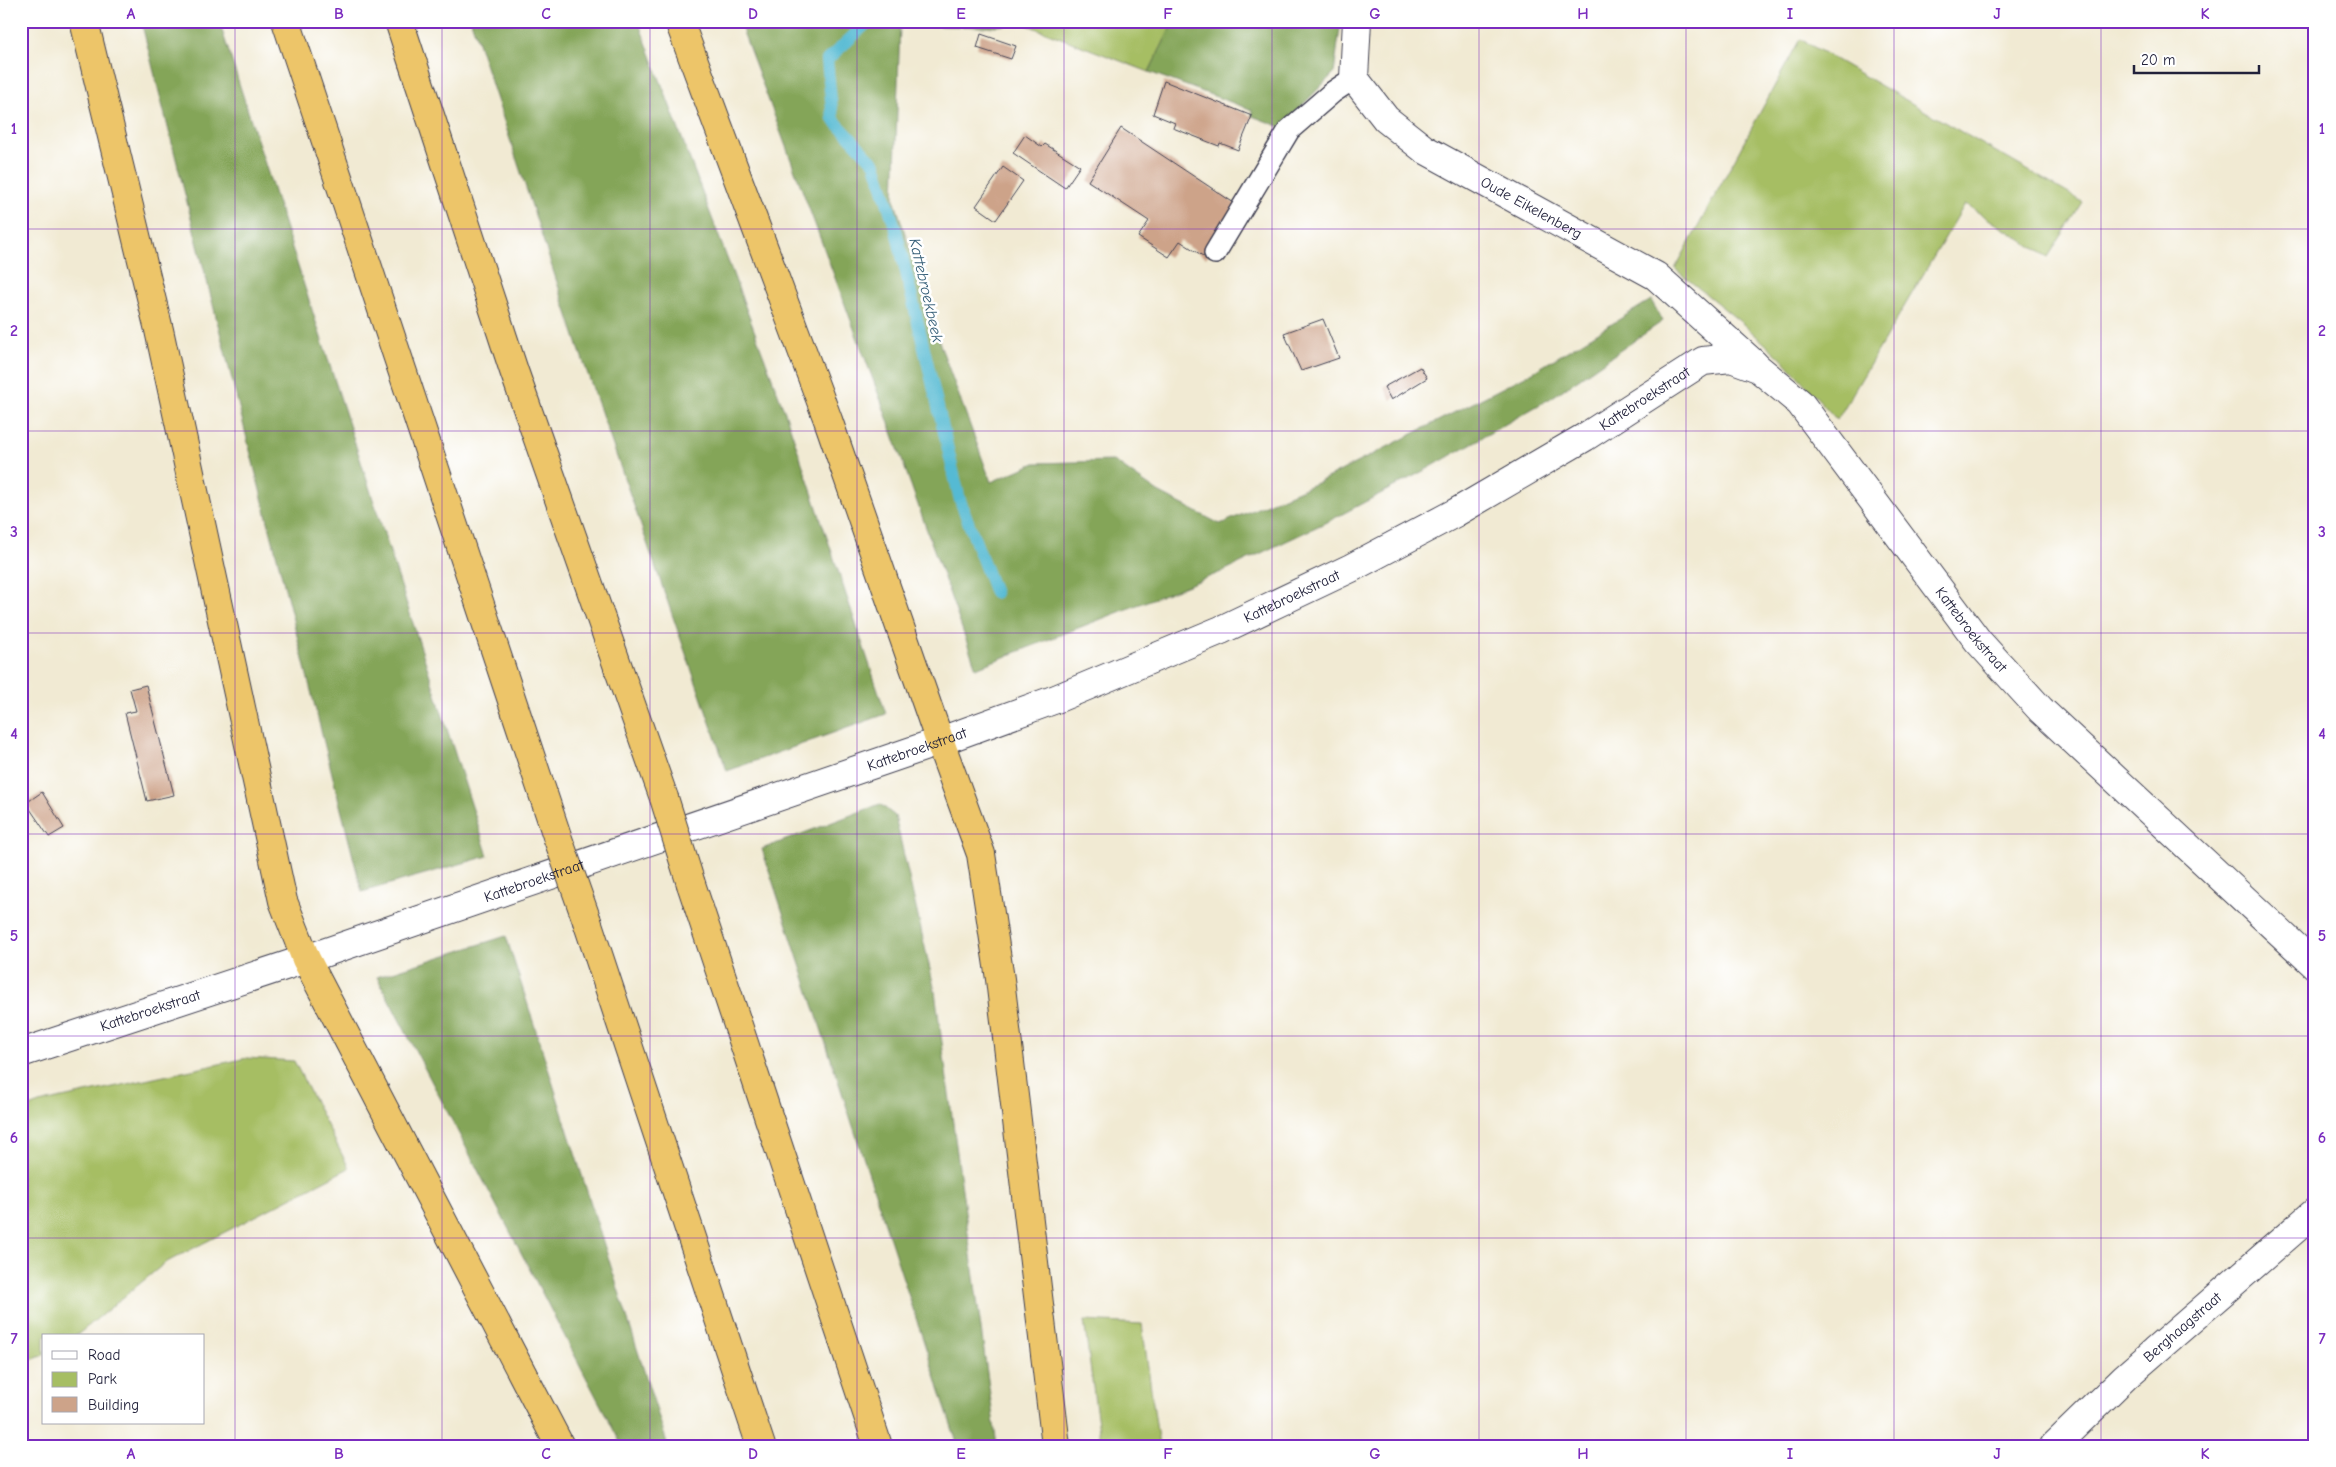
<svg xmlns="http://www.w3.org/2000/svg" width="2336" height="1467" viewBox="0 0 2336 1467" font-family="'Comic Neue',sans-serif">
	<rect width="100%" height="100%" fill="#fff"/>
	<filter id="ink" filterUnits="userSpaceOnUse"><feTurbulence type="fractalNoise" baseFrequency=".02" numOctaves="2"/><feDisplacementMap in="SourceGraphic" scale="10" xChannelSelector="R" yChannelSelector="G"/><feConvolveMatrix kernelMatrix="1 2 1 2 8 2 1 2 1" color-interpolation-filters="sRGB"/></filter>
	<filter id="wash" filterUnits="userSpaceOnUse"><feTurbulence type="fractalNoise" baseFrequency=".0096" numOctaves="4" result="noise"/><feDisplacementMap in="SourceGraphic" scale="20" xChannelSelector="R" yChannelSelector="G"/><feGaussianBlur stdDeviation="1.12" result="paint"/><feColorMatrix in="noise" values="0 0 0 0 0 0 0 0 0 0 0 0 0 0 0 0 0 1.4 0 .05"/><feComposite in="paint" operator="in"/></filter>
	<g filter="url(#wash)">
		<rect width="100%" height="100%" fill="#f1ead3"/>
		<path fill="#a6be63" stroke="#64704f" d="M 1017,21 L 1174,21 L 1149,72 Z
			M 1800,39 L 2083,202 L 2048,257 L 1965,204 L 1837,420 L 1785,362 L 1743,324 L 1675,269 Z
			M 247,1058 L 294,1061 L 349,1168 L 165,1263 L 76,1336 L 44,1336 L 44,1355 L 21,1364 L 21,1110 L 39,1103 Z
			M 1084,1321 L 1142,1324 L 1159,1446 L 1101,1446 Z"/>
		<path fill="#84a559" stroke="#53644a" d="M 141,21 L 219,21 L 488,856 L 362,892 Z
			M 471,21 L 638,21 L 786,415 L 886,714 L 727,771 L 579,349 Z
			M 739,21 L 1018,23 L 991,27 L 900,25 L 894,199 L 941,347 L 991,482 L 1035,463 L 1114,461 L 1158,492 L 1220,524 L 1319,482 L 1533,372 L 1651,300 L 1663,321 L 1551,398 L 1429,468 L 1333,519 L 1219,573 L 976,668 L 881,401 Z
			M 1174,21 L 1341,21 L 1334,73 L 1281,127 L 1252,116 L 1252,110 L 1149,72 Z
			M 880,804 L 895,816 L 935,991 L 997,1446 L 958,1446 L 762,849 Z
			M 506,936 L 668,1446 L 622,1446 L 377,977 Z"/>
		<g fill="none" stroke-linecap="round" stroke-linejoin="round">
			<path stroke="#54bad3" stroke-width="12" d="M 867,21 L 866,24 L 827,60 L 833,119 L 875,164 L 896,230 L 960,500 L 995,593"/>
		</g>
		<g id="blocks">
			<path fill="#cda389" d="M 981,34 L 1016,46 L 1011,59 L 977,48 Z
				M 1164,81 L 1252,116 L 1238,150 L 1220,143 L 1219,146 L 1173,128 L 1175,123 L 1153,114 Z
				M 1121,128 L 1240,207 L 1206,258 L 1180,241 L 1169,257 L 1138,237 L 1149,221 L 1088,181 Z
				M 1025,135 L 1042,147 L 1045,144 L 1080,166 L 1065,188 L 1013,153 Z
				M 1003,167 L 1023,181 L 996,220 L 976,206 Z
				M 1323,319 L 1339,358 L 1301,371 L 1284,333 Z
				M 1420,367 L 1427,378 L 1391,400 L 1384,387 Z
				M 146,685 L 174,795 L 147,801 L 125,713 L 136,711 L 130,689 Z
				M 42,792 L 64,828 L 49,837 L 26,803 Z"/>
		</g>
	</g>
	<g filter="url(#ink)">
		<use href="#blocks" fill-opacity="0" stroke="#414052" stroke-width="1"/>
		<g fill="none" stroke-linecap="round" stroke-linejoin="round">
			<defs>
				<path id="service" d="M 1215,253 L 1289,130 L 1333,92 L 1354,78"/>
				<g id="minor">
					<path id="s1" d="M 1357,21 L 1354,78 L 1386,119 L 1424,149 L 1656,276 L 1754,364"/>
					<path id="s2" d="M 21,1053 L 306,959 L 938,742 L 1056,699 L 1221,630 L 1351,568 L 1455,513 L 1585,437 L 1703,361 L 1731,358 L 1758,368 L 1800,403 L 1978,641 L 2041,710 L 2315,965"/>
					<path id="s3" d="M 2054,1446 L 2125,1377 L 2315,1212"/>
				</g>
				<path id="motorway" d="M 84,21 L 159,330 L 283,901 L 306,959 L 560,1446
					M 286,21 L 557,836
					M 399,21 L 514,371 L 664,798
					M 679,21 L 828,420 L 940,742 L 981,854 L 1000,979 L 1056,1446
					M 691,884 L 878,1446
					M 587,921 L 761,1446"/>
			</defs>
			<use href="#service" stroke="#414052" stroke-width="24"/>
			<use href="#minor" stroke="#414052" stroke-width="30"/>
			<use href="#motorway" stroke="#414052" stroke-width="30"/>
			<use href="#service" stroke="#fff" stroke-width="21"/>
			<use href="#minor" stroke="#fff" stroke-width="28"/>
			<use href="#motorway" stroke="#edc569" stroke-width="28"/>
			<defs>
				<path id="motorway-bridge" d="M 664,798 L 691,884
					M 557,836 L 587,921"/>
			</defs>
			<use href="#motorway-bridge" stroke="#414052" stroke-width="30" stroke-linecap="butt"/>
			<use href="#motorway-bridge" stroke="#edc569" stroke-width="28"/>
		</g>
	</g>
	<path fill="none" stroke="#7b2cbf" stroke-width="1" stroke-opacity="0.55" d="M 235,21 L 235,1446M 442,21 L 442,1446M 650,21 L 650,1446M 857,21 L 857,1446M 1064,21 L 1064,1446M 1272,21 L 1272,1446M 1479,21 L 1479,1446M 1686,21 L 1686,1446M 1894,21 L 1894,1446M 2101,21 L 2101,1446M 21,229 L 2315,229M 21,431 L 2315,431M 21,633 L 2315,633M 21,834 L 2315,834M 21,1036 L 2315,1036M 21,1238 L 2315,1238"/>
	<g text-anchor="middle" stroke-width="5" stroke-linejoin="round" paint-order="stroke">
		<g font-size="15" fill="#22223b" stroke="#fff">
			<text dy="5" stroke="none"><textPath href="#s1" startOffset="280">Oude Eikelenberg</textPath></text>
			<text dy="5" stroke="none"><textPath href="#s2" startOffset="1756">Kattebroekstraat</textPath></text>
			<text dy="5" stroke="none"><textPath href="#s2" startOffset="1351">Kattebroekstraat</textPath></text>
			<text dy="5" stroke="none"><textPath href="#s2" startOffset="2221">Kattebroekstraat</textPath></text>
			<text dy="5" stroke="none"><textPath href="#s2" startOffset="946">Kattebroekstraat</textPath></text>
			<text dy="5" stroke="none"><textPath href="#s2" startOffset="541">Kattebroekstraat</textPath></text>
			<text dy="5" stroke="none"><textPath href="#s2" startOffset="136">Kattebroekstraat</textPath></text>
			<text dy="5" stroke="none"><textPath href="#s3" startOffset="175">Berghaagstraat</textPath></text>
		</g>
		<g font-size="16" font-style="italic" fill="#365f78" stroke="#fff">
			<text transform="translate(927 290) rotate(77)" y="6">Kattebroekbeek</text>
		</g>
	</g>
	<rect width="2336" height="1467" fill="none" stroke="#fff" stroke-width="55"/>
	<rect x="42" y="1334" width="162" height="90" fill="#ffffff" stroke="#a7a7b1"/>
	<rect x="52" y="1351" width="25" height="8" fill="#ffffff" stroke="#a7a7b1"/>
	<text x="88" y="1360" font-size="15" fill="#22223b">Road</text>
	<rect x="52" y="1372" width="25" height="15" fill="#a6be63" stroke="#a7a7b1"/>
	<text x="88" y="1384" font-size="15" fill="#22223b">Park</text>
	<rect x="52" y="1397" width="25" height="15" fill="#cda389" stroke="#a7a7b1"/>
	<text x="88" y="1410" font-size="15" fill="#22223b">Building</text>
	<path d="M2134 65v8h125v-8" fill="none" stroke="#22223b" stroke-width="2.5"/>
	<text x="2141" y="65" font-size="15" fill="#22223b" stroke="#ffffff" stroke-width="4" paint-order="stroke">20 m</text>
	<rect x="28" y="28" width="2280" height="1412" fill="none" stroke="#7b2cbf" stroke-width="2"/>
	<g font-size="16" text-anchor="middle" font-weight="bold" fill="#7b2cbf">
		<text x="131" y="19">A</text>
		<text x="339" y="19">B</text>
		<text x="546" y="19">C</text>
		<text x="753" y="19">D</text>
		<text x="961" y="19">E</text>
		<text x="1168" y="19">F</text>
		<text x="1375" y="19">G</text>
		<text x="1583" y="19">H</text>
		<text x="1790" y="19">I</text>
		<text x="1997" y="19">J</text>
		<text x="2205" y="19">K</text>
		<text x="14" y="134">1</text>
		<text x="2322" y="134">1</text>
		<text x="14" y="336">2</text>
		<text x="2322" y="336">2</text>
		<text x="14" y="537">3</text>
		<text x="2322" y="537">3</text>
		<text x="14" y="739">4</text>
		<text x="2322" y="739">4</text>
		<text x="14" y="941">5</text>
		<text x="2322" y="941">5</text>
		<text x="14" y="1143">6</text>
		<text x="2322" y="1143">6</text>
		<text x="14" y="1344">7</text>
		<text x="2322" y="1344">7</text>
		<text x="131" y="1459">A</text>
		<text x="339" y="1459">B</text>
		<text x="546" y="1459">C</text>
		<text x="753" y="1459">D</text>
		<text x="961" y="1459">E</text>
		<text x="1168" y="1459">F</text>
		<text x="1375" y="1459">G</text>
		<text x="1583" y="1459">H</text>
		<text x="1790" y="1459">I</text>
		<text x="1997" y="1459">J</text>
		<text x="2205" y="1459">K</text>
	</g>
</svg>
